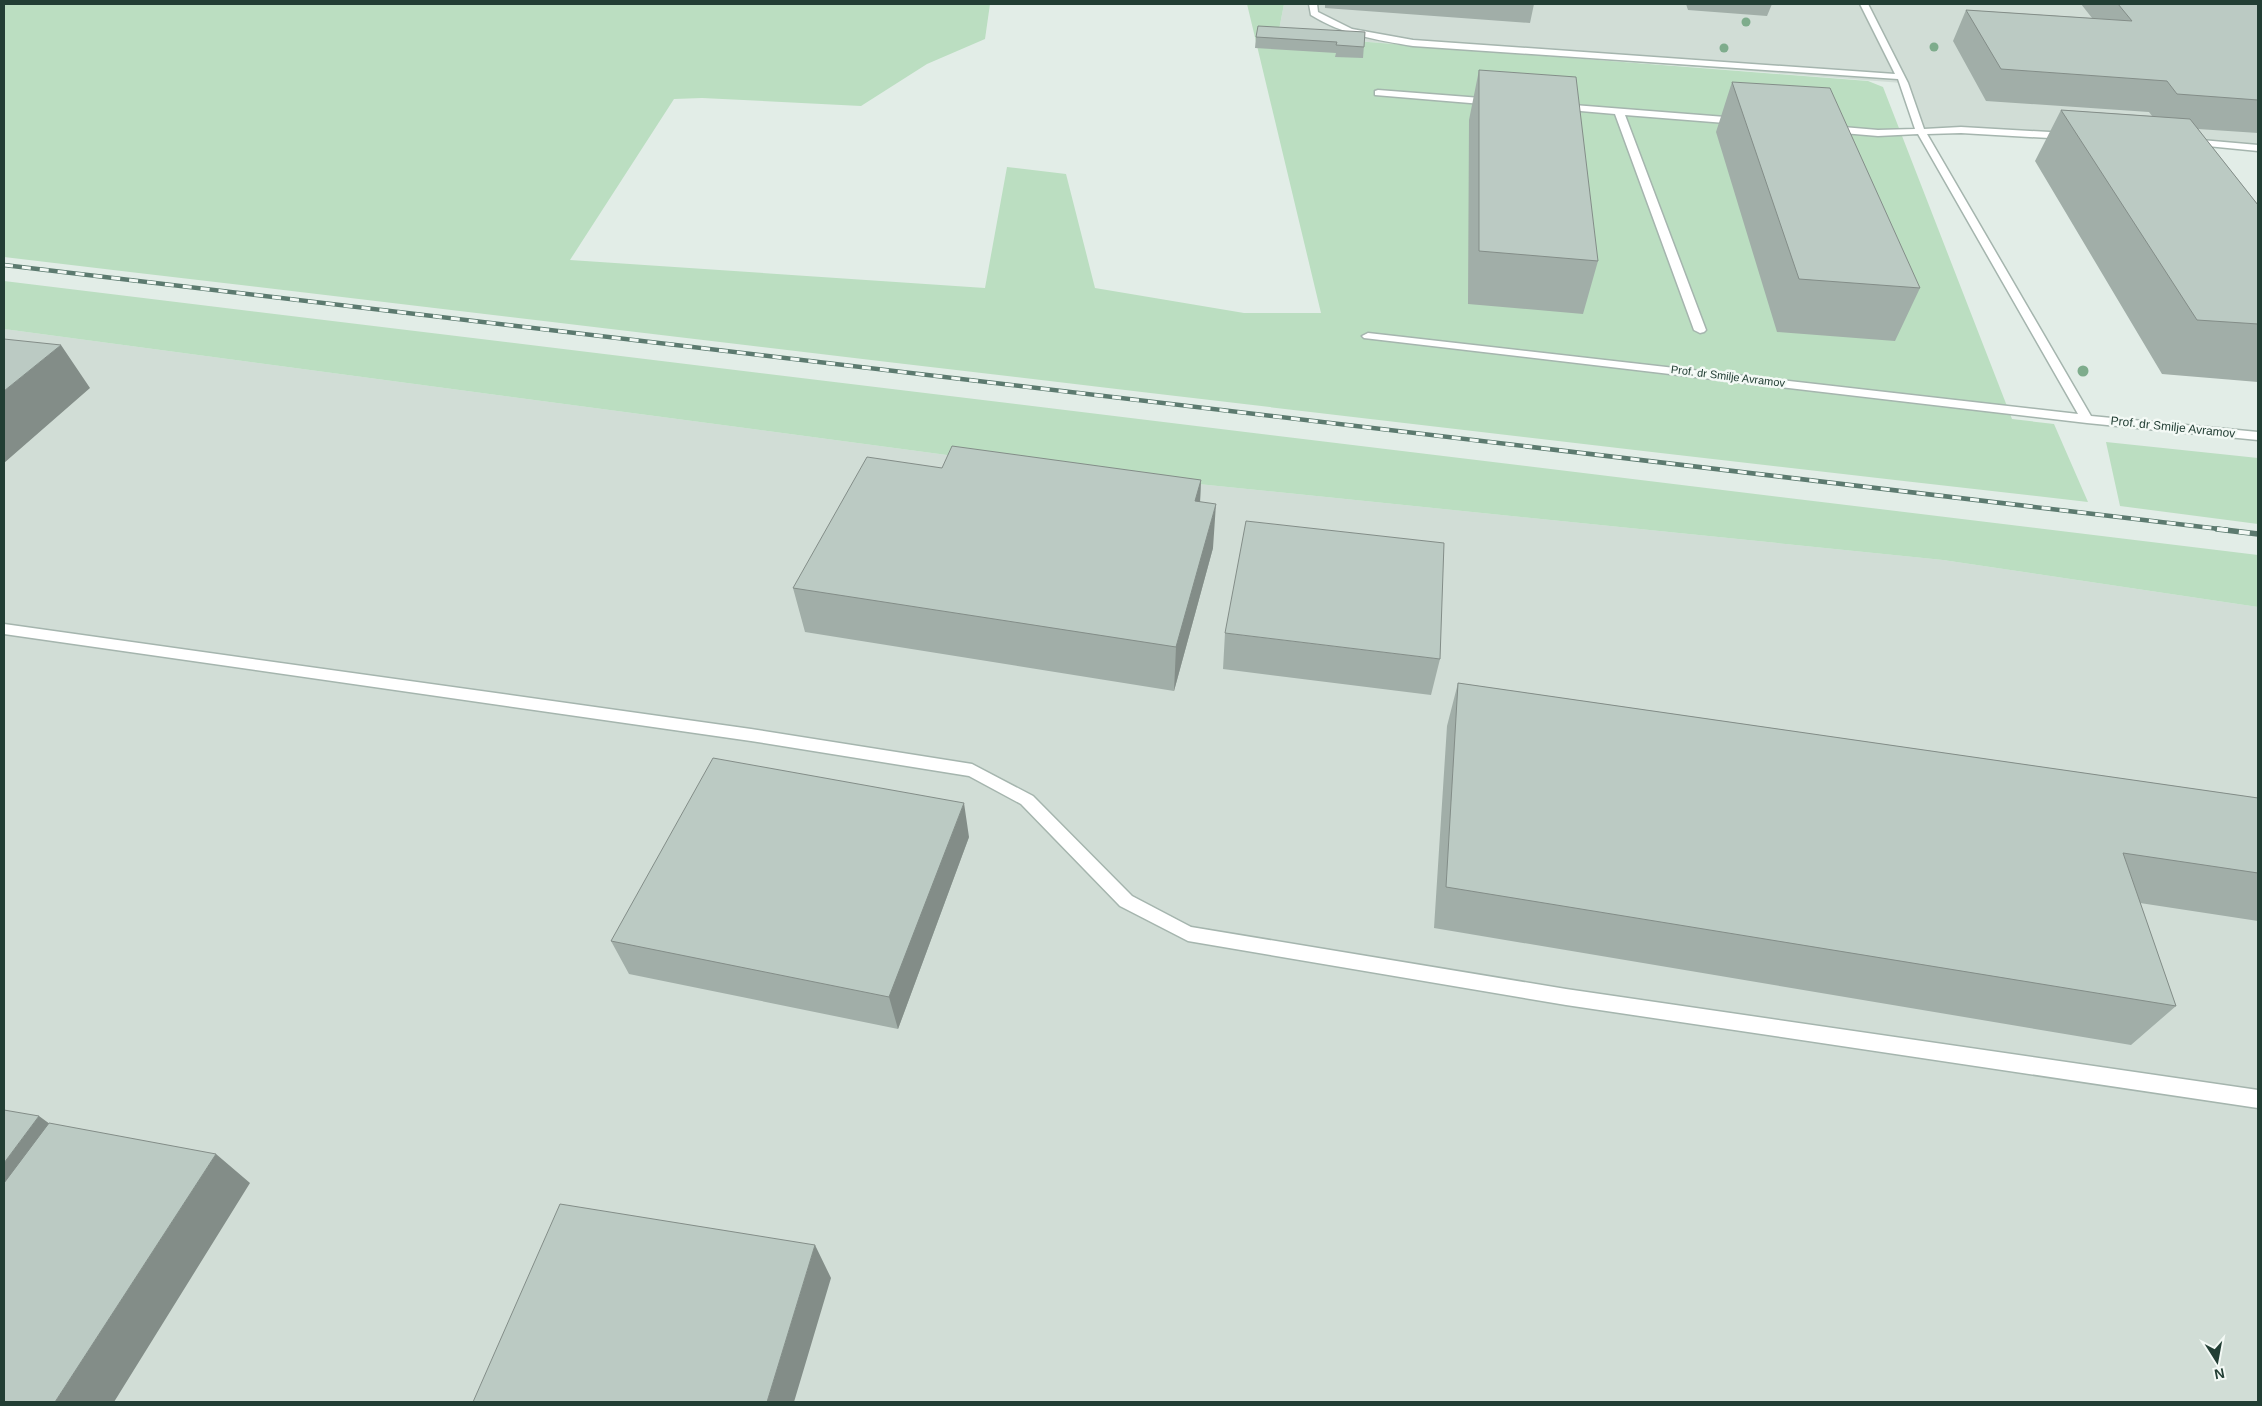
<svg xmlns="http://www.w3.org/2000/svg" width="2262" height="1406" viewBox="0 0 2262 1406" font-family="Arial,sans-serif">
	<rect width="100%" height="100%" fill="#e2ede7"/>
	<path fill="#d1ddd6" d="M 1284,4 L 2258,4 L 2258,148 L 2199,143 L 1920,130 L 1902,83 L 1278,35 Z
		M 4,329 L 1051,469 L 1943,560 L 2258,607 L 2258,1402 L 4,1402 Z"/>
	<path fill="#bbdec1" d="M 4,4 L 990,4 L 985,39 L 927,64 L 861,106 L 702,98 L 674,99 L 570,260 L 985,288 L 1007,167 L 1066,174 L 1095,288 L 1244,313 L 1321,313 L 1247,4 L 1284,4 L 1278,35 L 1868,81 L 1883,87 L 2012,419 L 2054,424 L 2088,502 C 1393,423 698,339 4,257 Z
		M 4,281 L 2258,555 L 2258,607 L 1943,560 L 1051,469 L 4,329 Z
		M 2106,442 L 2258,458 L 2258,524 L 2120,506 Z"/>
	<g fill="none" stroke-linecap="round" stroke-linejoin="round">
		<defs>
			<path id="minor" d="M 1309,4 L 1317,4 L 1318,12 L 1352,29 L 1413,40 L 1895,74 L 1860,4 L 1868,4 L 1908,83 L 1924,129 L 1961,127 L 2067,133 L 2072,136 L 2067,139 L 1961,133 L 1927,134 L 2091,416 L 2258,432 L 2258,440 L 2087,423 L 1364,338 L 1362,336 L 1368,333 L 2078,414 L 1918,134 L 1878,136 L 1831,132 L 1826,129 L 1831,126 L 1878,130 L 1915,129 L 1898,79 L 1413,46 C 1377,40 1343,35 1311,15 Z
				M 1378,90 L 1494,99 L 1499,102 L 1494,105 L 1375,95 L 1375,91 Z
				M 1561,104 L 1738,118 L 1743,121 L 1738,124 L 1625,115 L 1706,330 L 1704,332 L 1700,333 L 1694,330 L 1615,114 L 1558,109 L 1556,107 Z
				M 2190,139 L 2258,145 L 2258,151 L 2187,144 L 2187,140 Z
				M 4,624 L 751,729 L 972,764 L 1033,796 L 1132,896 L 1191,927 L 1566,989 L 2258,1090 L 2258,1108 L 1566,1005 L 1188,941 L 1120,906 L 1021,804 L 969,776 L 751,741 L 4,634 Z"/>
		</defs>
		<use href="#minor" stroke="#a5b5ae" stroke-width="3"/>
		<use href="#minor" fill="#fff" fill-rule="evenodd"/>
		<defs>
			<path id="rail-far1" d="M 4,265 L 2228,530"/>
			<path id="rail" d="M 2217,529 L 2258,534"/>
		</defs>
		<use href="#rail-far1" stroke="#5c7a6f" stroke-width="4.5"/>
		<use href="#rail" stroke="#5c7a6f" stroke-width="5.5"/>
		<use href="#rail-far1" stroke="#f3f9f5" stroke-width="3" stroke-dasharray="9" stroke-linecap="butt"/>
		<use href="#rail" stroke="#f3f9f5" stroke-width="4" stroke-dasharray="11" stroke-linecap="butt"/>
	</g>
	<g fill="#7eac8c">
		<circle cx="1746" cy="22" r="4.5"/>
		<circle cx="1934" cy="47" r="4.5"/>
		<circle cx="1724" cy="48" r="4.5"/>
		<circle cx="2083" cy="371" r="5.5"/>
	</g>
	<path fill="#a1aea8" d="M 1325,4 L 1534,4 L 1530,23 L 1325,8 Z
		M 1686,4 L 1772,4 L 1767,16 L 1688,10 Z
		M 2081,4 L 2258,4 L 2258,133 L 2198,129 L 2258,205 L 2258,382 L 2162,374 L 2035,161 L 2061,110 L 2152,116 L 2149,112 L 1986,101 L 1953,41 L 1966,10 L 2092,18 Z
		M 1365,32 L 1363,58 L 1335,57 L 1336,53 L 1255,48 L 1256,37 Z
		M 1479,70 L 1598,261 L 1583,314 L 1468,304 L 1469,120 Z
		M 1732,82 L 1920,288 L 1895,341 L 1777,332 L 1716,132 Z
		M 942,468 L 1201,480 L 1200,502 L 1213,548 L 1174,691 L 805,632 L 793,588 Z
		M 1225,633 L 1440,659 L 1431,695 L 1223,669 Z
		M 1458,683 L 2258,798 L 2258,921 L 2140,903 L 2176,1006 L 2131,1045 L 1434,928 L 1447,726 Z
		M 969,837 L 898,1029 L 629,974 L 611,941 Z"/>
	<path fill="#838d88" d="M 61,345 L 90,388 L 4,463 L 4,391 Z
		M 1201,480 L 1199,525 L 1195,501 Z
		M 1216,504 L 1213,548 L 1174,691 L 1176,647 Z
		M 964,803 L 969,837 L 898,1029 L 889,997 Z
		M 39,1116 L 88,1152 L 4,1271 L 4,1163 Z
		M 216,1154 L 250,1183 L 114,1402 L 55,1402 Z
		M 815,1245 L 831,1278 L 794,1402 L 767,1402 Z"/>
	<path fill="#bbcac3" stroke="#838d88" d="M 2118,4 L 2258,4 L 2258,100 L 2177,94 L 2167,81 L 2001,69 L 1966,10 L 2132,21 Z
		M 1258,26 L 1365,32 L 1364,47 L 1336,45 L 1337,42 L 1256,37 Z
		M 1479,70 L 1576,77 L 1598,261 L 1479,251 Z
		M 1732,82 L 1830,88 L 1920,288 L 1799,279 Z
		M 2061,110 L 2190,119 L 2258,205 L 2258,324 L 2197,320 Z
		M 4,339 L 61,345 L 4,391 Z
		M 952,446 L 1201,480 L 1195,501 L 1216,504 L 1176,647 L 793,588 L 867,457 L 942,468 Z
		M 1246,521 L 1444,543 L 1440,659 L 1225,633 Z
		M 1458,683 L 2258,798 L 2258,873 L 2123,853 L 2176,1006 L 1446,887 Z
		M 713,758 L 964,803 L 889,997 L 611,941 Z
		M 4,1110 L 39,1116 L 4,1163 Z
		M 49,1123 L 216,1154 L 55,1402 L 4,1402 L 4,1183 Z
		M 560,1204 L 815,1245 L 767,1402 L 473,1402 Z"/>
	<g text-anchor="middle" stroke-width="5" stroke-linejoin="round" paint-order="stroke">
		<g font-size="11" fill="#223e34" stroke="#f3f9f5">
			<text transform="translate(1728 376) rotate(7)" y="4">Prof. dr Smilje Avramov</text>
		</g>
		<g font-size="12" fill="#223e34" stroke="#f3f9f5">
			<text transform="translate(2173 427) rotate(6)" y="4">Prof. dr Smilje Avramov</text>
		</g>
	</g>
	<rect width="2262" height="1406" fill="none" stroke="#223e34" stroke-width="10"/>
	<g transform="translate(2217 1361) rotate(169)" stroke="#f3f9f5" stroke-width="4" paint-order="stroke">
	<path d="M0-4L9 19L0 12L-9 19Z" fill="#223e34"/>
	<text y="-8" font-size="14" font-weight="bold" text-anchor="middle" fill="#223e34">N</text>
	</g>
</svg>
